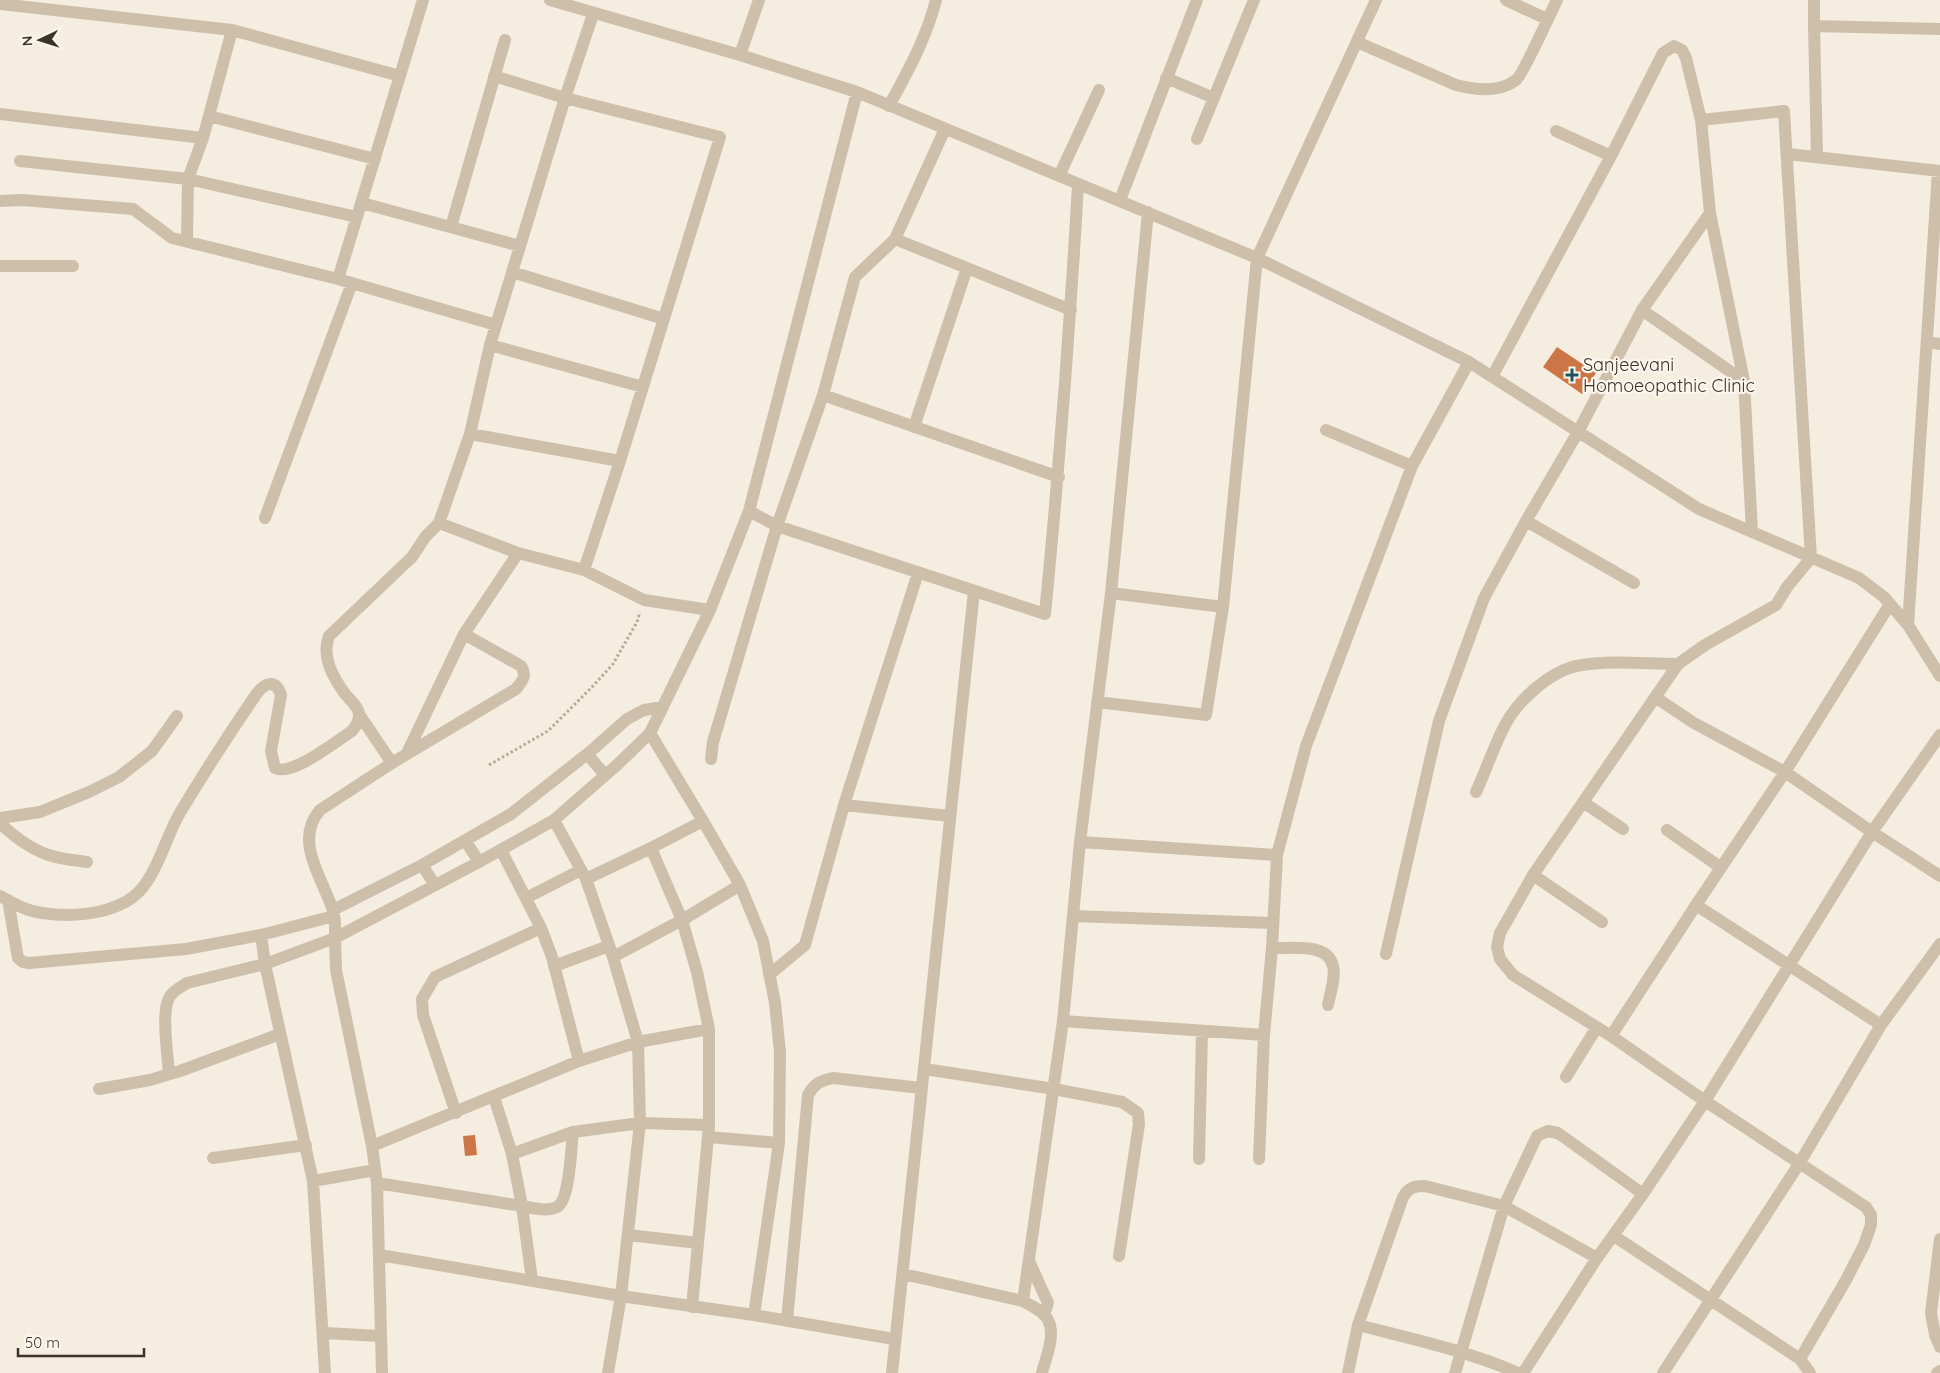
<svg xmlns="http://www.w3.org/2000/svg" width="1940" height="1373" viewBox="0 0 1940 1373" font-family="Quicksand,sans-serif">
	<rect width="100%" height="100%" fill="#f4ede0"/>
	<path fill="#cc7647" d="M 1557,347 L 1596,373 L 1582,394 L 1543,367 Z
		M 475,1135 L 477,1155 L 465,1156 L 463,1136 Z"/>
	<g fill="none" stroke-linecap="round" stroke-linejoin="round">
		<path stroke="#baa995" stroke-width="3" stroke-dasharray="2.5 2.5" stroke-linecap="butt" d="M 489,765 L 548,731 L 593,686 L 613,664 L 637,622 L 640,612"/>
		<path stroke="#cebfab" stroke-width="12" d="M 550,0 L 740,55 L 857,92 L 1257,258 L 1469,362 L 1699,509 L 1859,578 L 1884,597 L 1908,625 L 1940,676
			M 1506,0 L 1547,19
			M 1814,0 L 1814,26 L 1940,29
			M 0,4 L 232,30 L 400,76
			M 1814,26 L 1817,157
			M 1357,42 L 1456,85 C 1476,90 1499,93 1516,80 C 1523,75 1551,12 1557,0
			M 740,55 L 759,0
			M 494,76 L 565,98 L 720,137 L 620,461 L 584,570
			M 1166,78 L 1214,98
			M 889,106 C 908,71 926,39 936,0
			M 0,114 L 203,138
			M 209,116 L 375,159
			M 1701,120 L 1784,111 L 1811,558 L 1787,587 L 1776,605 L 1705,645 L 1678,664 L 1533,875 L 1500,933 L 1497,947 L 1500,959 L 1513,975 L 1611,1036 L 1705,1101 L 1866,1207 L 1871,1215 L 1871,1225 L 1864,1245 L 1846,1280 L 1800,1359
			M 1556,131 L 1611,156
			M 1197,139 L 1254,0
			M 1788,154 L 1940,171
			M 20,161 L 188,179 L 357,217
			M 1059,176 L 1099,90
			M 1120,200 L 1197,0
			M 0,201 L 22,200 L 133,209 L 172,238 L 338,279 L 496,325
			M 362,203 L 520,246
			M 451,227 L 505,40
			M 895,239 L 1071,310
			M 187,241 L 188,179 L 203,138 L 232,30
			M 0,266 L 73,266
			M 512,272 L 664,319
			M 338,279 L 423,0
			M 1642,310 L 1744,381
			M 1927,342 L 1940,344
			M 490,345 L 643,387
			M 1493,375 L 1611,156 L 1663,53 L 1674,46 L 1682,50 L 1686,58 L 1701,120 L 1710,213 L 1744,381 L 1752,532
			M 823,395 L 1059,477
			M 914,427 L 967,268
			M 1326,430 L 1412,466
			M 470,434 L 620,461
			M 749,511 L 777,526 L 1045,614 C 1059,471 1070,328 1078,184
			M 265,518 L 352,283
			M 1526,521 L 1634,583
			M 439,523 L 518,553 L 584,570 L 644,600 L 710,610
			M 1111,593 L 1223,607
			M 1908,625 L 1938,171
			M 1655,697 L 1694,723 L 1785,772 L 1872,832 L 1940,876
			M 1097,702 L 1206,715 L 1223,607 L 1257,258 L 1376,0
			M 359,714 L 392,763
			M 407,753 L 464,634 L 518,553
			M 587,754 L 605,775
			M 711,759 L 713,742 L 777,526 L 823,395 L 855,277 L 895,239 L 945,129
			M 1476,792 C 1486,770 1494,746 1505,725 C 1519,699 1552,669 1582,665 C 1613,660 1646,664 1678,664
			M 1583,802 L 1623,829
			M 844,805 L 950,816
			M 0,818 L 40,812 L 89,792 L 119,777 L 152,751 L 177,716
			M 554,820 L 586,879 L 613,957 L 638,1042 L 640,1123 L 621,1296 L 608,1373
			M 0,823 C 14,837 36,853 56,857 C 66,860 77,860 87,862
			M 1667,830 L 1720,867
			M 465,840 L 479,862
			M 1080,842 L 1277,855
			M 651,848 L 682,920 L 697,972 L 709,1029 L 709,1125
			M 422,865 L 435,885
			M 1533,875 L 1602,922
			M 586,879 L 651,848 L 703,821
			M 0,896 C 13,903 26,911 42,913 C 76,918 126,914 146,883 C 161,862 167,834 181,811 C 204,773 229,734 255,696 C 263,684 275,677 281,695 L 271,751 L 275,768 C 292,777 336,741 352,731 C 356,726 360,720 359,713 C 357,705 350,700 345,694 C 333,677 321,657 329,636 L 412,557 L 426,536 L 439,523 L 470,434 L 490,345 L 565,98 L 593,14
			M 526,898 L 581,870
			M 8,900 L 18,958 L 23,962 L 29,963 L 186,949 L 261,935 L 334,916
			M 1696,905 L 1881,1025
			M 333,910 L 422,865 L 511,814 L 591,751 L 627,719 L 644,710 L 663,707
			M 1073,916 L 1273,923
			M 261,935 L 265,964 L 313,1181 L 325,1373
			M 1272,948 C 1291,949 1328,942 1333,966 C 1336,977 1330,994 1328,1005
			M 1386,954 L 1439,721 L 1484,598 L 1526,521 L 1578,432 L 1642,310 L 1710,213
			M 613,957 L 682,920 L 740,885
			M 554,966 L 609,946
			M 769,975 L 805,945 L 844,805 L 918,573
			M 1063,1021 L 1264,1035
			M 1611,1036 L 1696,905 L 1785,772 L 1890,604
			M 579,1061 L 638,1042 L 709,1029
			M 925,1069 L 1054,1089 L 1122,1102 L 1138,1113 L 1139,1124 L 1119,1256
			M 169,1074 C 168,1057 161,1013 169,998 C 172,991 181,987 187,983 L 265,964 L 335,938 C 335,929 336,920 333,911 C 323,878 293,841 320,810 L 392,763 L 516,689 C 523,680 527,676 521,666 L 464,634
			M 1566,1077 L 1597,1027
			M 99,1089 L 150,1080 L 180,1071 L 280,1034
			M 456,1113 L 423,1015 L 422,999 L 435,977 L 541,928
			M 372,1146 L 579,1061 L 552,957 L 541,928 L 501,850
			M 512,1154 L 573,1132 L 640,1123 L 709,1125 L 708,1137 L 779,1143
			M 213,1158 L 306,1145
			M 1199,1159 L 1202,1031
			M 1259,1159 L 1264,1035 L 1272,948 L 1277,855 L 1306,746 L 1412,466 L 1469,362
			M 313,1181 L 375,1170
			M 377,1183 L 522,1206 L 512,1154 L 494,1097
			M 628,1235 L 698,1243
			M 1614,1236 L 1800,1359 L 1810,1373
			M 1940,1239 L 1931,1313 L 1935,1335 L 1940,1347
			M 380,1255 L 621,1296 L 754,1315 L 779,1143 L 780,1052 L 775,1003 L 763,941 L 740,885 L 703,821 L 650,733
			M 1029,1261 L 1048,1303 L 1044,1315
			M 903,1274 L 1023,1301 C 1031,1306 1044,1311 1048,1320 C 1056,1335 1046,1357 1042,1373
			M 532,1280 L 522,1206 C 534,1208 546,1212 557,1207 C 570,1200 571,1148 573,1132
			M 1023,1301 L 1063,1021 L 1080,842 L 1111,593 L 1148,212
			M 692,1307 L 708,1137
			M 754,1315 L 894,1339
			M 787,1321 L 808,1095 C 815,1083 820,1081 833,1078 L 921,1088
			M 1358,1325 C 1412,1339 1468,1351 1518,1373
			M 324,1333 L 381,1336
			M 382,1373 L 377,1183 L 372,1146 L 336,970 L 335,938 L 479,862 L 554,820 L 617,765 L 650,733 L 710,610 L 749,511 L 857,92
			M 892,1373 L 974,591
			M 1348,1373 L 1358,1325 L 1403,1197 C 1409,1187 1415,1186 1425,1186 L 1504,1206 L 1597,1258
			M 1455,1373 L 1504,1206 L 1537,1136 L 1548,1131 L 1558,1133 L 1643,1194
			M 1523,1373 L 1597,1258 L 1643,1194 L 1705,1101 L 1872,832 L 1940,735
			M 1663,1373 L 1799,1164 L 1881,1025 L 1940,944
			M 1937,1373 L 1940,1371"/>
	</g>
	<path fill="#1d5460" stroke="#fbf6ed" stroke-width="2" d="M1569.5 367.5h5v5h5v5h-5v5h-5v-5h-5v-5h5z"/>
	<g text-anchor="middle" stroke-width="4.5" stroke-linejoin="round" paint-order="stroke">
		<g font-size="18" fill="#3b322a" stroke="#fbf6ed" text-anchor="start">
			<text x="1583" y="371">Sanjeevani<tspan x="1583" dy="21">Homoeopathic Clinic</tspan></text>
		</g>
	</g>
	<g transform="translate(40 40) rotate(266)" stroke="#fbf6ed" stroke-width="4" paint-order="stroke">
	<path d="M0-4L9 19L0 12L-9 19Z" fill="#3b322a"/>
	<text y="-8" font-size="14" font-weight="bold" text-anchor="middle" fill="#3b322a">N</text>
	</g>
	<path d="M18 1348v8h126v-8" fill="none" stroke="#3b322a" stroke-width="2.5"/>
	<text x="25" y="1348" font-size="15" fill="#3b322a" stroke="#fbf6ed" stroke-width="4" paint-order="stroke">50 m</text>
</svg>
